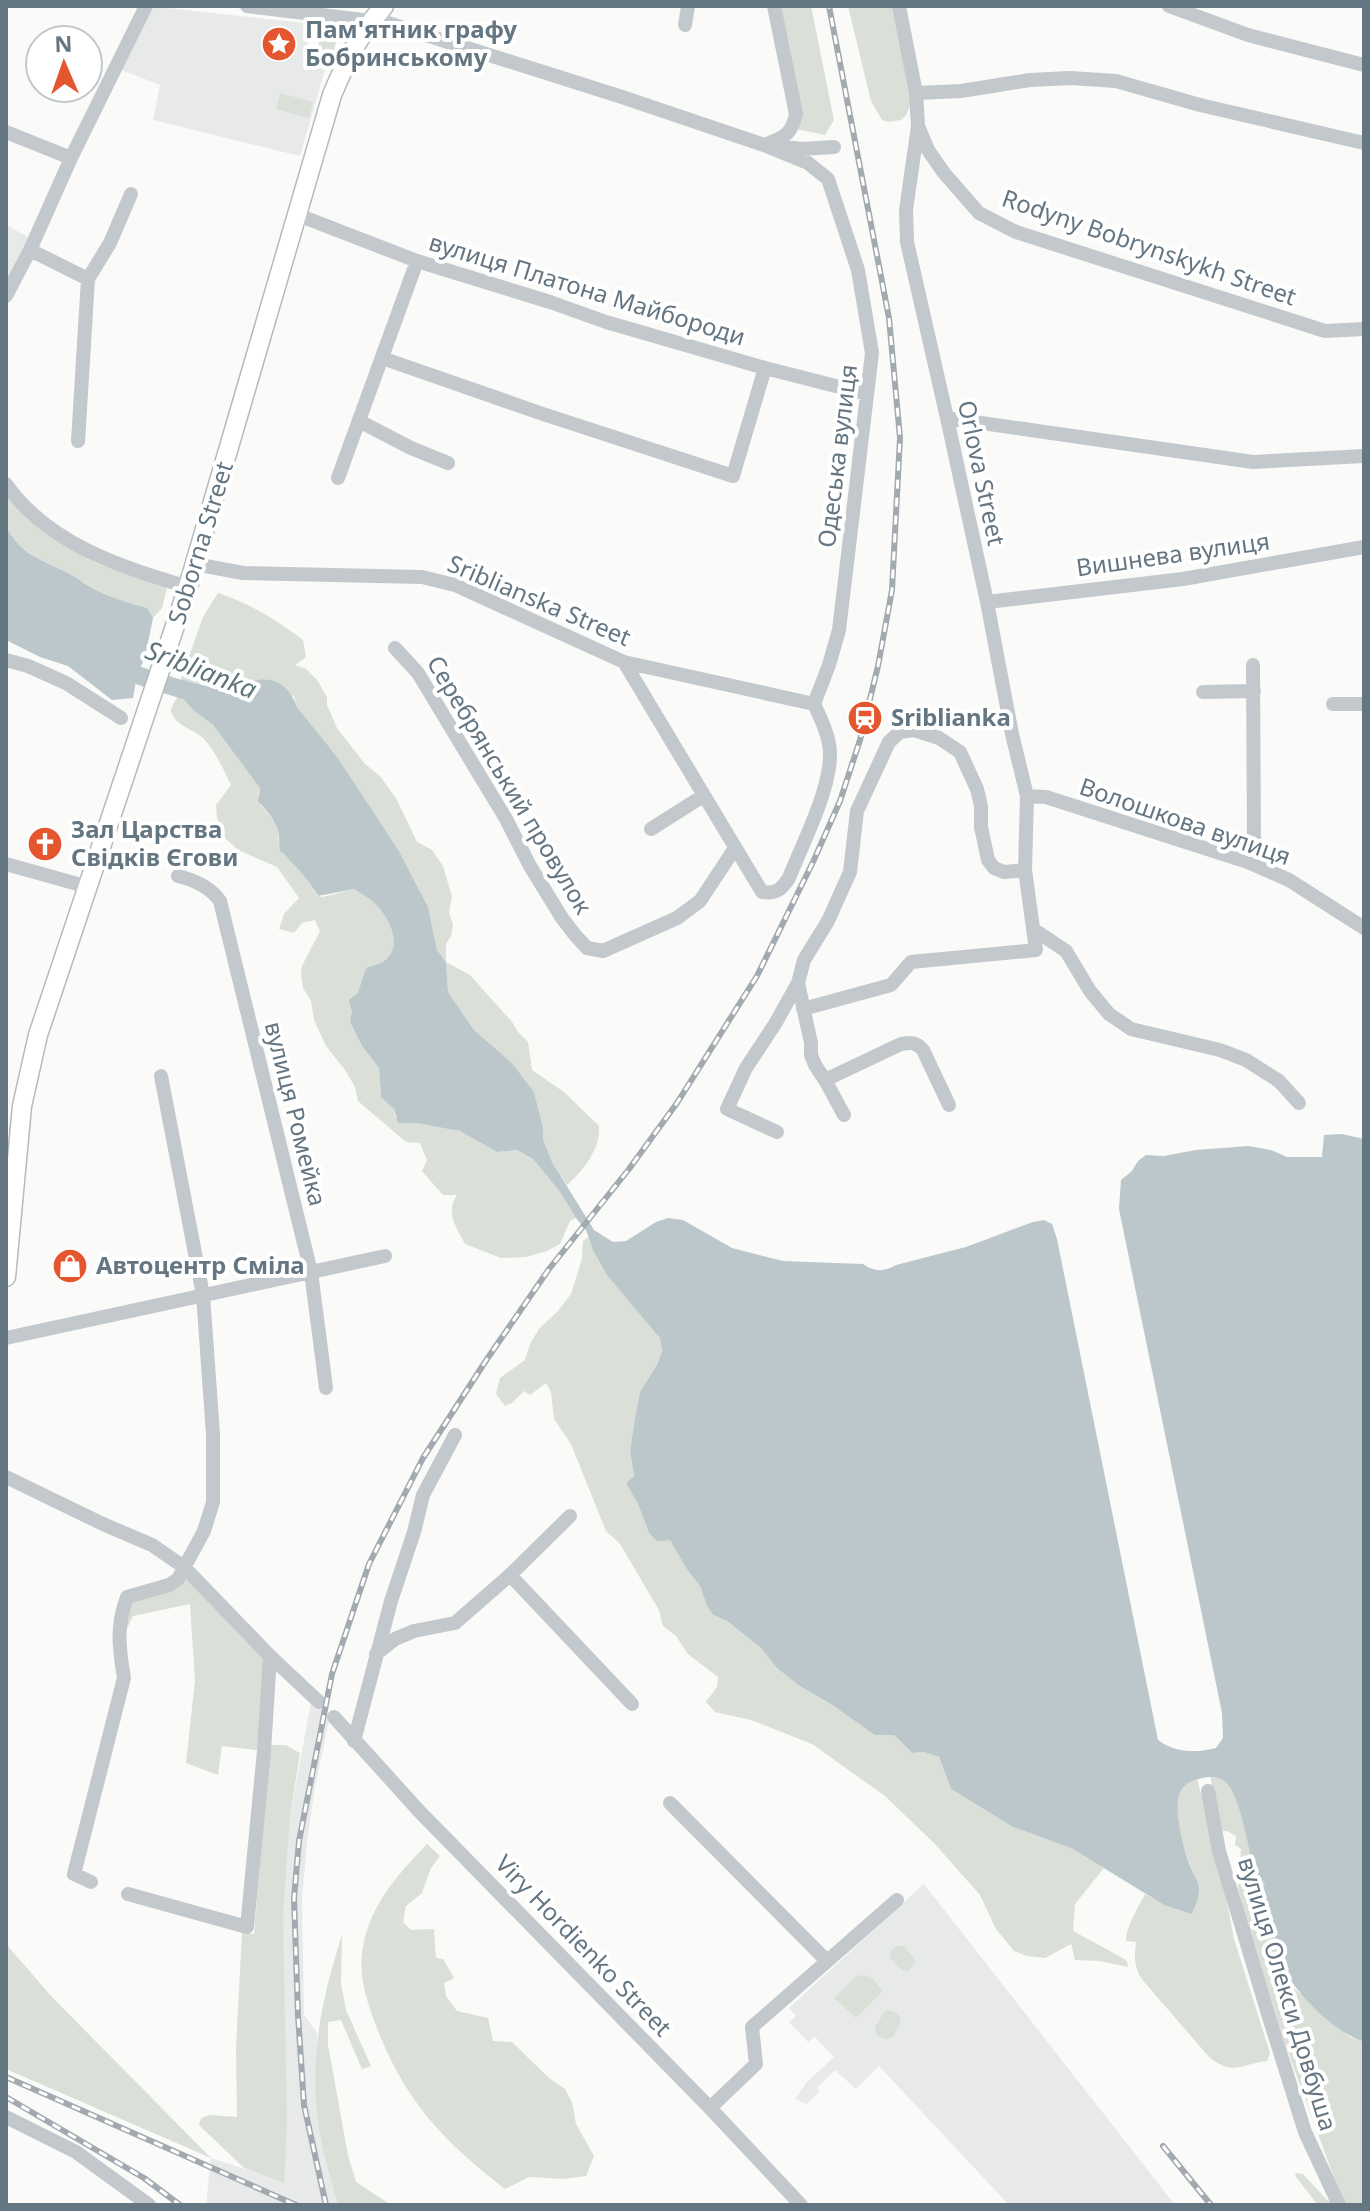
<svg xmlns="http://www.w3.org/2000/svg" width="1370" height="2211" viewBox="0 0 1370 2211" font-family="'Noto Sans',sans-serif">
	<rect width="100%" height="100%" fill="#fafaf8"/>
	<path fill="#e8e9e9" d="M 150,6 L 313,24 L 305,54 L 328,60 L 300,156 L 153,120 L 160,85 L 119,69 Z
		M 6,225 L 30,238 L 6,281 Z
		M 312,1696 L 330,1716 L 315,1787 L 307,1843 L 302,1899 L 304,2015 L 317,2033 L 316,2104 L 325,2153 L 338,2205 L 206,2205 L 211,2158 L 284,2182 L 283,1920 L 290,1816 Z
		M 924,1884 L 1175,2205 L 1009,2205 L 879,2066 L 856,2089 L 835,2070 L 817,2088 L 820,2091 L 807,2104 L 795,2099 L 807,2082 L 834,2057 L 815,2037 L 808,2042 L 789,2022 L 796,2016 L 789,2008 Z"/>
	<path fill="#dadfd7" d="M 774,6 L 811,6 L 834,120 L 825,135 L 792,128 Z
		M 848,6 L 898,6 L 916,94 L 906,115 L 901,120 L 888,122 L 882,120 L 871,101 Z
		M 315,21 L 332,23 L 337,26 L 338,35 L 331,61 L 304,54 L 307,45 L 318,47 L 322,30 L 314,27 Z
		M 280,93 L 313,102 L 309,118 L 276,109 Z
		M 6,488 L 78,551 L 99,564 L 123,570 L 167,588 L 162,608 L 153,618 L 147,608 L 121,601 L 98,591 L 70,574 L 43,563 L 13,541 L 6,525 Z
		M 218,593 C 249,603 277,620 303,640 L 306,657 L 295,665 L 306,669 L 317,680 L 327,697 L 327,705 L 337,728 L 365,764 L 380,776 L 397,800 L 417,842 L 432,850 L 443,866 L 452,897 L 449,912 L 453,925 L 451,936 L 446,944 L 446,962 L 470,975 L 512,1022 L 518,1032 L 528,1042 L 532,1070 L 564,1092 L 599,1126 C 601,1148 583,1171 567,1185 L 552,1162 L 543,1139 L 543,1126 L 534,1092 L 512,1063 L 474,1030 L 448,992 L 446,962 L 437,950 L 428,907 L 399,851 L 338,758 L 297,707 L 294,696 L 256,681 C 228,690 209,689 181,679 L 203,617 Z
		M 179,694 L 192,709 L 213,725 L 260,788 L 258,794 L 261,806 L 271,816 L 278,829 L 278,841 L 292,863 L 303,873 L 317,896 L 323,897 L 354,889 C 359,893 366,896 371,900 C 386,912 406,945 384,961 C 380,964 371,966 366,968 L 350,1022 L 362,1046 L 379,1068 L 381,1096 L 394,1109 L 395,1117 L 460,1131 L 497,1152 L 517,1150 L 533,1159 L 560,1192 L 576,1218 L 570,1221 L 560,1244 L 547,1251 L 526,1257 L 501,1258 L 465,1244 C 456,1227 445,1212 457,1195 L 443,1195 L 422,1171 L 427,1160 L 420,1143 L 406,1142 L 358,1101 L 355,1087 L 345,1070 L 326,1046 L 314,1020 L 311,1001 L 303,988 L 301,974 L 302,966 L 320,931 L 315,920 L 302,923 L 294,933 L 279,929 L 284,914 L 299,898 L 277,867 L 238,850 L 225,838 L 217,818 L 216,805 L 231,785 C 223,769 217,754 205,740 C 197,730 174,726 171,711 C 171,706 177,699 179,694 Z
		M 588,1237 C 604,1281 636,1301 660,1338 L 662,1351 L 658,1363 L 640,1392 L 635,1418 L 630,1451 L 634,1476 L 626,1483 L 638,1504 L 649,1533 L 663,1540 L 670,1540 L 688,1571 L 700,1586 L 707,1606 L 713,1615 L 727,1621 L 761,1648 L 777,1668 L 798,1685 L 834,1706 L 894,1735 L 912,1753 L 924,1752 L 939,1757 L 951,1789 L 1013,1827 L 1073,1849 L 1104,1868 L 1075,1904 L 1073,1931 L 1121,1957 L 1127,1961 L 1128,1967 L 1099,1961 L 1075,1960 L 1071,1944 L 1045,1958 L 1027,1956 L 1014,1951 L 996,1929 L 980,1895 L 935,1844 L 885,1796 L 812,1744 L 751,1720 L 715,1712 L 706,1702 L 717,1687 L 718,1677 L 688,1654 L 676,1636 L 663,1626 L 659,1610 L 620,1544 L 606,1531 L 571,1444 L 554,1419 L 551,1392 L 546,1383 L 530,1395 L 524,1391 L 512,1403 L 505,1406 L 496,1394 L 500,1378 L 525,1360 L 530,1344 L 539,1329 L 558,1311 L 571,1294 L 582,1259 L 583,1241 Z
		M 181,1574 L 270,1656 L 264,1751 L 222,1746 L 218,1775 L 186,1763 L 195,1680 L 190,1604 L 133,1616 L 119,1645 L 127,1597 Z
		M 270,1745 L 286,1745 L 300,1753 L 290,1816 L 283,1920 L 287,2122 L 284,2183 L 244,2168 L 199,2125 L 201,2118 L 209,2115 L 237,2117 L 236,2048 L 242,1933 L 254,1934 Z
		M 1210,1775 C 1211,1776 1222,1778 1223,1778 C 1242,1791 1250,1851 1253,1872 L 1260,1876 L 1265,1885 L 1294,1988 L 1350,2037 L 1364,2042 L 1364,2205 L 1318,2205 L 1296,2177 L 1295,2173 L 1303,2174 L 1327,2200 L 1330,2201 L 1340,2194 L 1284,2041 L 1247,1923 L 1238,1888 L 1241,1849 L 1235,1845 L 1236,1836 L 1227,1831 L 1220,1831 Z
		M 1197,1779 L 1219,1860 L 1234,1939 L 1270,2053 L 1267,2061 C 1240,2064 1234,2076 1210,2058 L 1145,1983 C 1134,1969 1134,1960 1136,1942 L 1126,1941 C 1125,1929 1139,1906 1145,1894 L 1164,1905 L 1199,1886 C 1189,1866 1169,1810 1182,1789 C 1185,1783 1191,1781 1197,1779 Z
		M 427,1844 L 440,1856 L 431,1868 L 422,1893 L 406,1906 L 403,1922 L 411,1930 L 434,1929 L 436,1958 L 443,1959 L 454,1978 L 444,1983 L 446,1996 L 457,2011 L 488,2018 L 493,2041 L 512,2042 L 549,2078 L 565,2089 L 572,2102 L 576,2124 L 594,2156 L 586,2176 L 563,2179 L 529,2177 L 505,2189 C 441,2139 404,2100 375,2023 C 364,1993 356,1967 366,1934 C 376,1898 402,1870 427,1844 Z
		M 342,1935 L 341,1984 L 346,2010 L 371,2066 L 362,2069 L 341,2020 L 328,2022 L 328,2045 L 348,2155 L 356,2182 L 391,2205 L 338,2205 C 329,2172 318,2137 316,2103 C 312,2044 324,1991 342,1935 Z
		M 6,1944 L 52,1997 L 211,2158 L 6,2069 Z
		M 898,1946 L 903,1946 L 915,1959 L 914,1964 L 908,1971 L 903,1971 L 890,1958 L 891,1950 Z
		M 861,1975 L 871,1977 L 883,1991 L 856,2018 L 834,1998 L 854,1978 Z
		M 885,2011 C 893,2010 899,2013 901,2021 L 893,2037 L 886,2039 L 877,2036 L 875,2027 Z"/>
	<path fill="#bbc7cb" d="M 6,526 C 18,553 43,561 68,573 C 79,579 89,587 100,592 C 116,599 131,604 147,608 L 153,618 L 145,657 L 137,675 L 133,698 L 112,700 L 68,666 L 40,657 L 6,640 Z
		M 181,679 C 198,685 214,689 233,687 C 241,687 249,682 258,680 C 277,677 291,689 297,707 L 338,758 L 399,851 L 428,907 L 437,950 L 446,962 L 448,992 L 474,1030 L 512,1063 L 534,1092 L 543,1127 L 543,1139 L 552,1162 L 594,1230 L 613,1242 L 626,1241 L 656,1222 L 668,1218 L 683,1220 L 732,1248 L 783,1261 L 863,1264 C 874,1272 884,1272 896,1265 L 966,1247 L 1033,1222 L 1044,1220 L 1052,1224 L 1057,1239 L 1158,1740 C 1175,1753 1196,1753 1216,1748 L 1223,1738 L 1222,1713 L 1119,1209 L 1121,1180 L 1132,1171 L 1138,1161 L 1146,1155 L 1164,1156 L 1196,1150 L 1248,1146 L 1271,1150 L 1287,1157 L 1322,1157 L 1324,1135 L 1342,1134 L 1364,1139 L 1364,2042 C 1334,2032 1299,1996 1283,1969 L 1287,1963 L 1270,1925 L 1262,1888 L 1265,1885 L 1260,1876 L 1253,1873 C 1250,1851 1246,1832 1240,1811 C 1233,1789 1226,1770 1199,1779 C 1190,1781 1184,1784 1180,1793 C 1173,1810 1184,1849 1190,1866 C 1193,1874 1199,1882 1199,1889 C 1199,1898 1195,1906 1192,1914 L 1164,1905 L 1073,1849 L 1013,1827 L 951,1789 L 939,1757 L 924,1752 L 912,1753 L 894,1735 L 875,1735 L 834,1706 L 798,1685 L 777,1668 L 761,1648 L 727,1621 L 713,1615 L 707,1606 L 700,1586 L 688,1571 L 670,1540 L 657,1541 L 649,1533 L 638,1504 L 626,1483 L 634,1476 L 630,1451 L 635,1418 L 640,1392 L 658,1363 L 662,1351 L 660,1338 L 607,1275 L 593,1250 L 586,1230 L 576,1218 L 560,1192 L 533,1159 L 517,1150 L 497,1152 L 460,1131 L 417,1123 L 398,1123 L 394,1109 L 381,1097 L 379,1068 L 362,1046 L 350,1022 L 352,1012 L 349,1000 L 358,993 L 366,968 C 371,966 380,964 384,961 C 406,945 386,912 371,900 C 366,896 359,893 354,889 L 318,896 C 310,884 304,874 293,864 C 288,859 287,855 280,851 L 278,829 L 271,816 L 258,801 L 260,788 L 213,725 L 192,709 L 179,694 Z"/>
	<g fill="none" stroke-linecap="round" stroke-linejoin="round">
		<path stroke="#bbc7cb" stroke-width="18" d="M 118,664 L 137,675 L 202,696"/>
		<defs>
			<path id="major" d="M 6,1277 L 22,1106 L 38,1035 L 188,587 L 332,95 C 347,59 358,36 384,6"/>
		</defs>
		<use href="#major" stroke="#b5babe" stroke-width="21"/>
		<path stroke="#c3c8cc" stroke-width="14" d="M 247,6 L 388,23 L 622,97 L 764,145 L 802,149 L 834,147
			M 1169,6 L 1248,35 L 1364,65
			M 685,25 L 688,6
			M 916,93 L 961,91 L 1030,80 L 1070,78 L 1116,81 L 1200,105 L 1364,143
			M 918,126 L 928,150 L 944,173 L 979,213 L 1016,232 L 1325,331 L 1364,329
			M 6,132 L 71,158
			M 298,215 L 417,261 L 550,302 L 606,322 L 765,368 L 867,394
			M 30,250 L 88,279
			M 6,296 L 30,250 L 71,158 L 146,6
			M 382,358 L 543,414 L 733,476 L 765,368
			M 947,418 L 1253,462 L 1364,456
			M 359,421 L 411,448 L 448,463
			M 78,441 L 88,279 L 110,243 L 131,194
			M 338,478 L 417,261
			M 6,484 C 48,544 121,567 188,587
			M 195,564 L 243,573 L 422,577 L 455,585 L 624,662 L 814,704
			M 987,602 L 1183,579 L 1364,547
			M 395,648 L 418,673 L 506,819 L 530,866 L 562,918 L 575,935 L 587,948 L 603,951 L 677,918 L 700,901 L 735,848
			M 6,660 L 28,666 L 66,683 L 121,718
			M 624,662 L 762,892 C 776,894 781,890 789,878 C 803,842 831,790 830,752 C 829,735 821,719 814,704 L 829,665 L 839,630 L 872,353 L 858,270 L 828,179 L 808,163 L 764,145 C 784,137 791,136 796,114 L 774,6
			M 1203,692 L 1254,691
			M 1333,704 L 1364,704
			M 1027,796 L 1046,797 L 1248,862 L 1289,880 L 1364,928
			M 651,829 L 703,796
			M 1248,862 L 1254,844 L 1253,665
			M 6,864 L 88,887
			M 178,876 C 194,880 211,888 220,901 L 311,1272 L 326,1388
			M 1033,929 L 1066,951 L 1090,991 L 1109,1014 L 1131,1029 L 1220,1050 L 1246,1060 L 1279,1081 L 1299,1103
			M 798,983 L 811,1043 L 811,1055 L 815,1065 L 825,1080 L 901,1044 C 911,1042 916,1042 923,1050 L 949,1105
			M 803,1009 L 891,985 L 911,962 L 1036,950 L 1025,870 L 1027,796 L 1012,734 L 987,602 L 947,418 L 907,242 L 906,210 L 918,126 L 916,93 L 899,6
			M 825,1080 L 844,1115
			M 777,1132 L 727,1109 L 746,1068 L 775,1024 L 798,983 L 804,960 L 828,921 L 850,872 L 857,811 L 889,742 L 900,732 L 914,730 L 939,738 L 960,752 L 977,789 L 981,806 L 981,827 L 988,860 L 994,868 L 1004,872 L 1025,870
			M 6,1338 L 385,1256
			M 6,1477 L 103,1524 L 152,1545 L 184,1567 L 270,1656 L 319,1702
			M 510,1575 L 632,1704
			M 376,1654 L 395,1639 L 414,1631 L 455,1623 L 510,1575 L 570,1516
			M 334,1717 L 419,1811 L 710,2108 L 801,2205
			M 354,1741 L 391,1601 L 414,1532 L 423,1495 L 455,1435
			M 1208,1791 L 1219,1851 L 1269,2017 L 1305,2132 L 1339,2205
			M 670,1803 L 827,1961
			M 91,1882 L 74,1874 L 124,1678 C 119,1648 116,1626 127,1597 L 169,1585 L 178,1579 L 204,1531 L 213,1502 L 213,1434 L 203,1295 L 161,1076
			M 128,1894 L 247,1927 L 264,1751 L 270,1656
			M 710,2108 L 756,2064 L 752,2027 L 897,1900
			M 6,2117 L 76,2152 L 149,2205"/>
		<use href="#major" stroke="#fff" stroke-width="18"/>
		<defs>
			<path id="rail" d="M 6,2077 L 296,2205
				M 6,2097 L 144,2178 L 180,2205
				M 1163,2146 L 1211,2205
				M 326,2205 L 304,2105 L 298,2015 L 294,1898 L 299,1841 L 332,1674 L 369,1564 L 423,1458 L 487,1359 L 549,1269 L 629,1169 L 677,1103 L 757,976 L 813,862 L 840,801 L 860,740 L 878,666 L 892,590 L 900,438 L 889,318 L 829,6"/>
		</defs>
		<use href="#rail" stroke="#a2aab0" stroke-width="6"/>
		<use href="#rail" stroke="#fff" stroke-width="3" stroke-dasharray="9" stroke-linecap="butt"/>
	</g>
	<defs>
		<symbol id="sight-disc" viewBox="-11 -11 22 22"><circle r="9.5" fill="#e4572e" stroke="#fff"/><path d="M0-6L1.8-2.2L6-1.7L2.9 1.2L3.7 5.4L0 3.3L-3.7 5.4L-2.9 1.2L-6-1.7L-1.8-2.2Z" fill="#fff"/></symbol>
		<symbol id="station-disc" viewBox="-11 -11 22 22"><circle r="9.5" fill="#e4572e" stroke="#fff"/><path d="M-3-6H3Q5-6 5-4V2Q5 4 3 4L4.5 6H3L1.5 4h-3L-3 6H-4.5L-3 4Q-5 4-5 2V-4Q-5-6-3-6ZM-3.5-4v3h7v-3ZM-3.5 1v1.5H-2V1ZM2 1v1.5H3.5V1Z" fill="#fff"/></symbol>
		<symbol id="church-disc" viewBox="-11 -11 22 22"><circle r="9.5" fill="#e4572e" stroke="#fff"/><path d="M-1.2-6h2.4v3.5h3.3v2.4h-3.3V6h-2.4V-.1h-3.3v-2.4h3.3Z" fill="#fff"/></symbol>
		<symbol id="shop-disc" viewBox="-11 -11 22 22"><circle r="9.5" fill="#e4572e" stroke="#fff"/><path d="M-5-2.5h2.3a2.7 3.5 0 0 1 5.4 0H5L5.5 6h-11ZM-1.5-2.5h3a1.5 2.3 0 0 0-3 0Z" fill="#fff"/></symbol>
	</defs>
	<g fill-rule="evenodd">
		<use href="#sight-disc" x="259" y="24" width="40" height="40"/>
		<use href="#station-disc" x="845" y="698" width="40" height="40"/>
		<use href="#church-disc" x="25" y="824" width="40" height="40"/>
		<use href="#shop-disc" x="50" y="1246" width="40" height="40"/>
	</g>
	<g text-anchor="middle" stroke-width="8" stroke-linejoin="round" paint-order="stroke">
		<g font-size="24" font-weight="bold" fill="#657683" stroke="#fff" text-anchor="start">
			<text x="305" y="38">Пам'ятник графу<tspan x="305" dy="28">Бобринському</tspan></text>
			<text x="891" y="726">Sriblianka</text>
			<text x="71" y="838">Зал Царства<tspan x="71" dy="28">Свідків Єгови</tspan></text>
			<text x="96" y="1274">Автоцентр Сміла</text>
		</g>
		<g font-size="24" fill="#657683" stroke="#fff">
			<text transform="translate(1149 248) rotate(19)" y="8">Rodyny Bobrynskykh Street</text>
			<text transform="translate(587 290) rotate(17)" y="8">вулиця Платона Майбороди</text>
			<text transform="translate(838 456) rotate(-83)" y="8">Одеська вулиця</text>
			<text transform="translate(981 473) rotate(78)" y="8">Orlova Street</text>
			<text transform="translate(201 543) rotate(-73)" y="8">Soborna Street</text>
			<text transform="translate(1173 555) rotate(-8)" y="8">Вишнева вулиця</text>
			<text transform="translate(539 601) rotate(23)" y="8">Sriblianska Street</text>
			<text transform="translate(509 785) rotate(59)" y="8">Серебрянський провулок</text>
			<text transform="translate(1185 822) rotate(19)" y="8">Волошкова вулиця</text>
			<text transform="translate(295 1114) rotate(76)" y="8">вулиця Ромейка</text>
			<text transform="translate(583 1946) rotate(46)" y="8">Viry Hordienko Street</text>
			<text transform="translate(1287 1994) rotate(73)" y="8">вулиця Олекси Довбуша</text>
		</g>
		<g font-size="26" font-style="italic" fill="#60757c" stroke="#fff">
			<text transform="translate(201 670) rotate(21)" y="9">Sriblianka</text>
		</g>
	</g>
	<rect width="1370" height="2211" fill="none" stroke="#657683" stroke-width="16"/>
	<g transform="translate(64 64) rotate(358)"><circle r="38" fill="#ffffff" stroke="#c1c8cd" stroke-width="2"/>
	<path d="M0-6L14 30L0 20L-14 30Z" fill="#e4572e"/>
	<text y="-12" font-size="22" font-weight="bold" text-anchor="middle" fill="#657683">N</text>
	</g>
</svg>
